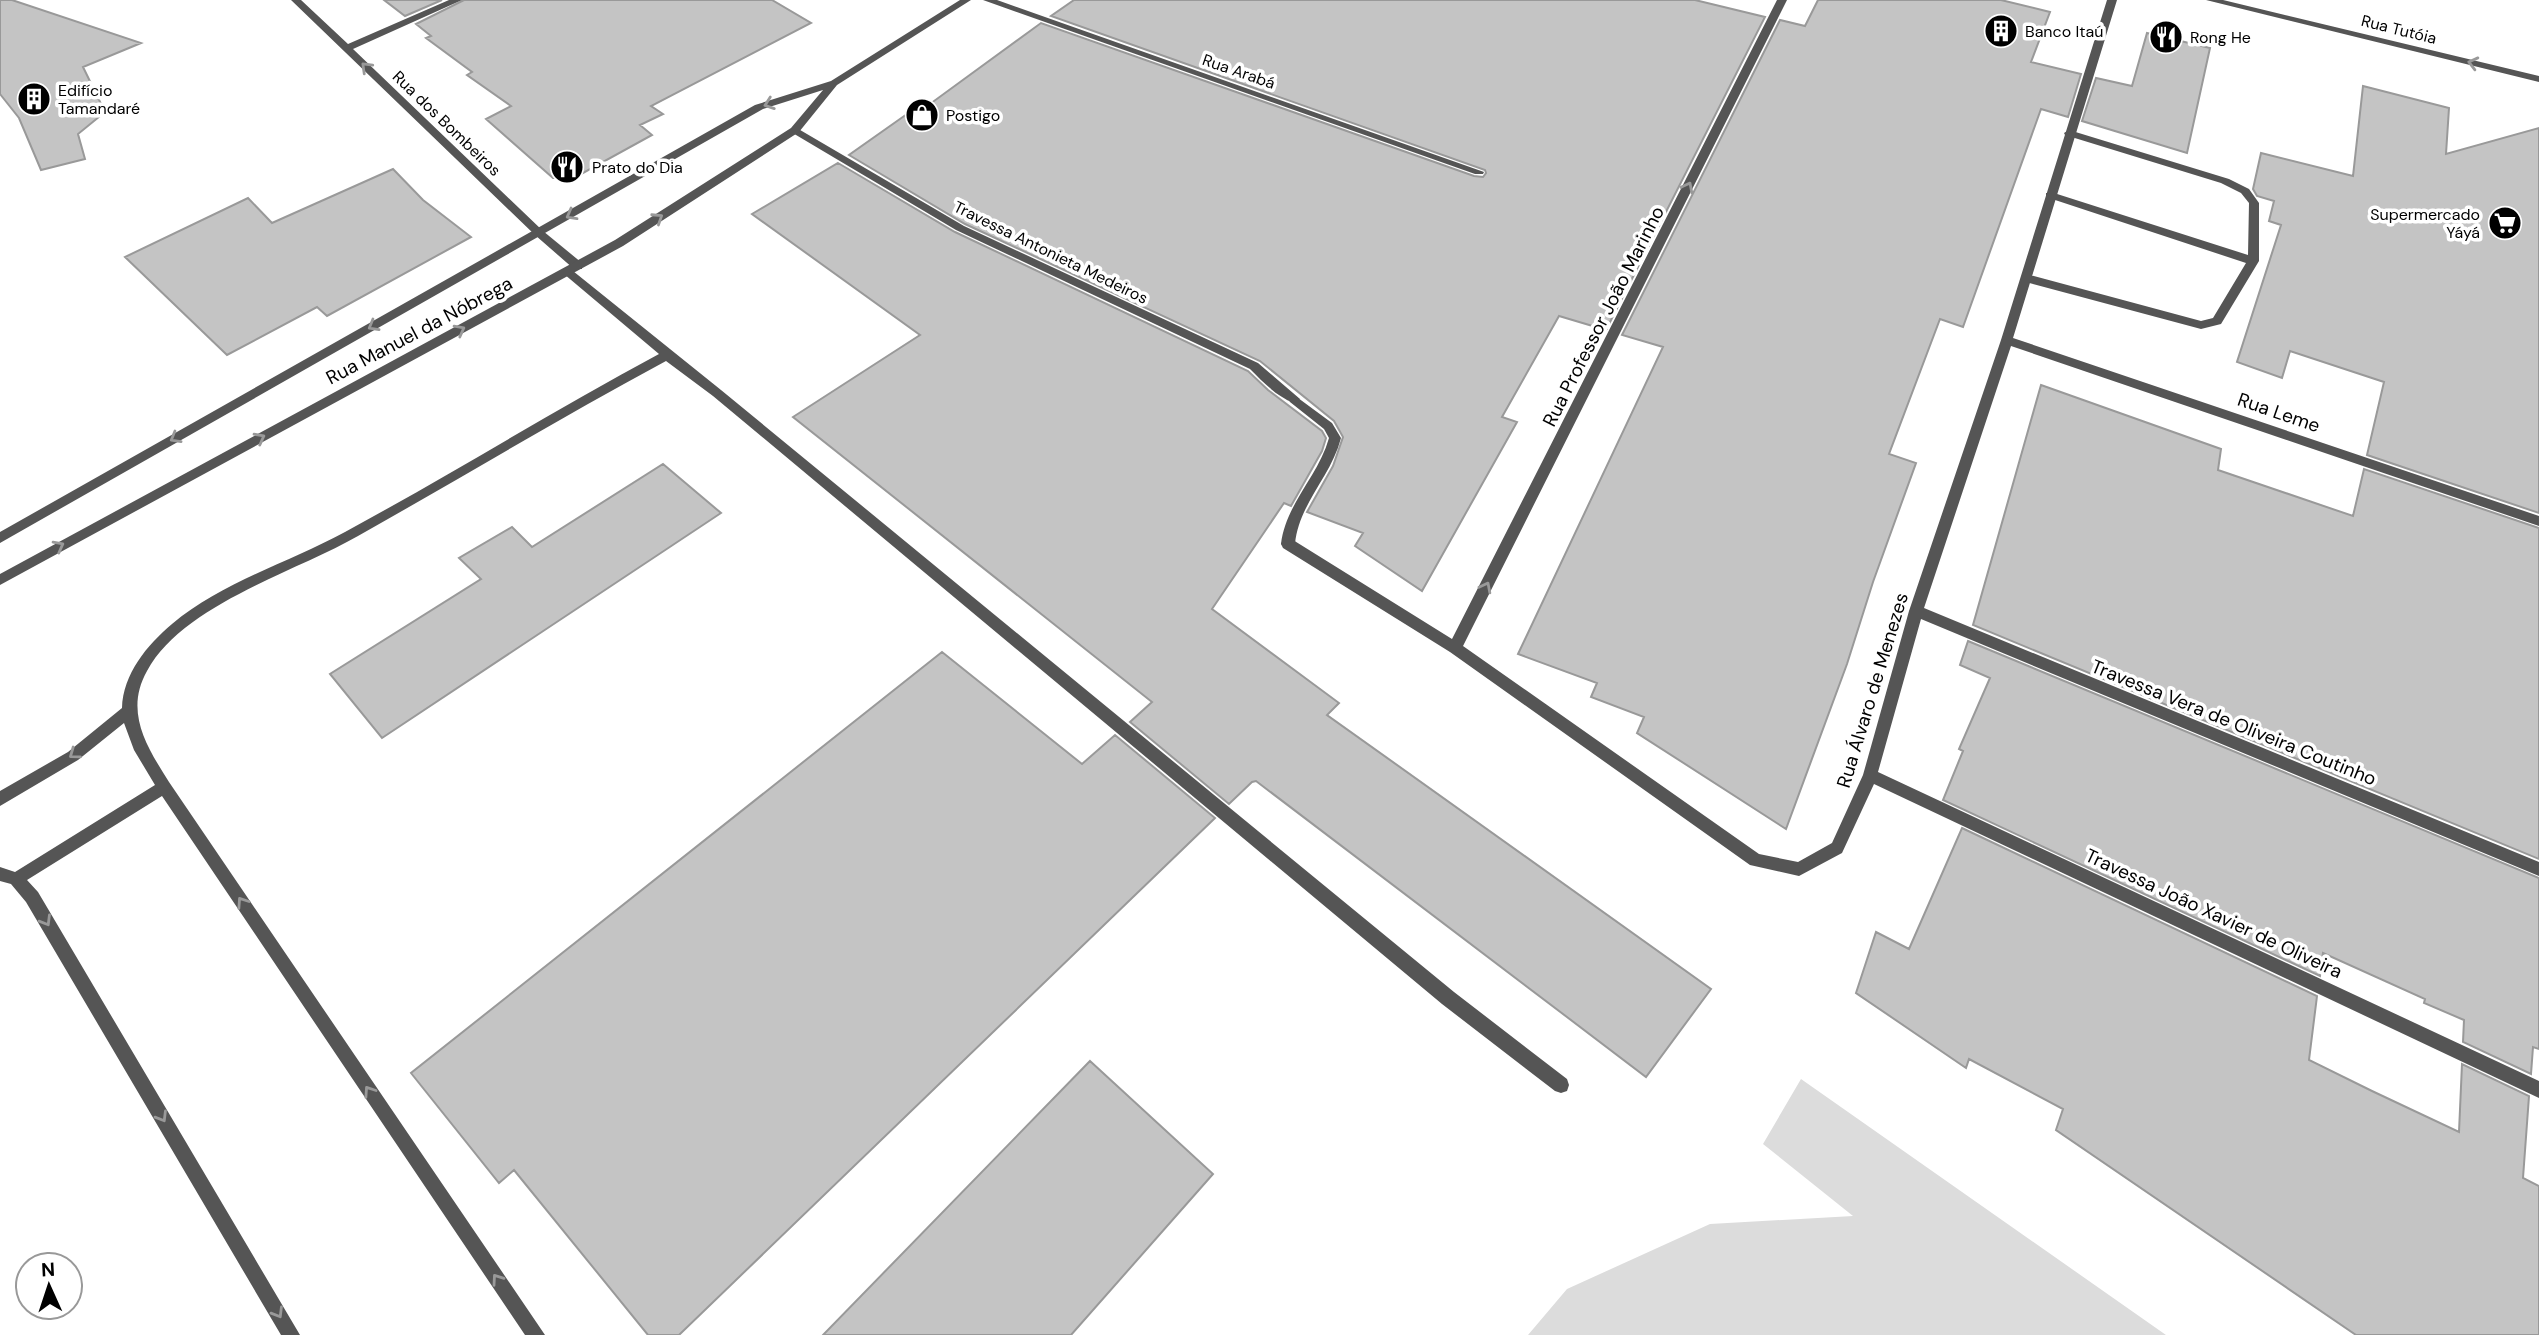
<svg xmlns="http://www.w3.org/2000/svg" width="2539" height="1335" viewBox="0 0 2539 1335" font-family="'DM Sans',sans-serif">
	<rect width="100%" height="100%" fill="#fff"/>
	<path fill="#dcdcdc" d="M 1801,1079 L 2166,1335 L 1528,1335 L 1567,1289 L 1710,1224 L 1853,1216 L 1763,1144 Z"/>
	<path fill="#c4c4c4" stroke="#999" stroke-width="2" d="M 0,0 L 12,0 L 141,43 L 83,67 L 105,112 L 78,134 L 85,159 L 41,170 L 19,118 L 0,94 Z
		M 384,0 L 442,0 L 405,16 Z
		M 464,0 L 772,0 L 811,23 L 651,106 L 663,114 L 640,125 L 652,135 L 574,178 L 553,178 L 486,119 L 511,106 L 467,75 L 472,72 L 426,38 L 431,36 L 416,24 Z
		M 1074,0 L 1695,0 L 1765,17 L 1606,330 L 1559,316 L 1502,417 L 1517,422 L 1422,591 L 1355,546 L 1363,533 L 1307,512 L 1333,466 L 1343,437 L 1334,421 L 1260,361 L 965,224 L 849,155 L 924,102 L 930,104 L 1041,23 L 1474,176 L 1483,177 L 1486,173 L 1485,170 L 1051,16 Z
		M 1818,0 L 2001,0 L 2050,12 L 2031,62 L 2081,74 L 2068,117 L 2041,109 L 1963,327 L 1940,319 L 1889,454 L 1916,463 L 1873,582 L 1847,664 L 1786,829 L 1637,733 L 1644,717 L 1591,697 L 1597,683 L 1518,654 L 1663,347 L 1622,335 L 1780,20 L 1805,26 Z
		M 2147,33 L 2210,48 L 2187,153 L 2082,121 L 2096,78 L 2132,86 Z
		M 2363,86 L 2449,108 L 2446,154 L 2539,128 L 2539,513 L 2367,455 L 2384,382 L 2290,351 L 2282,378 L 2237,362 L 2281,225 L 2269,221 L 2274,201 L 2257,196 L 2253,189 L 2261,153 L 2353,176 Z
		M 838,163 L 955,232 L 1248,371 L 1268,390 L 1322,431 L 1326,438 L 1322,451 L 1291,506 L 1284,503 L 1212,609 L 1339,703 L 1327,715 L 1711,989 L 1646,1077 L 1256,781 L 1252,782 L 1229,804 L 1130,722 L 1152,702 L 793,417 L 920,335 L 752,214 Z
		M 393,169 L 423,200 L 471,237 L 327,316 L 317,307 L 227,355 L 125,257 L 248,198 L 272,223 Z
		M 2041,385 L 2221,449 L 2218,470 L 2353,516 L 2364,469 L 2539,528 L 2539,859 L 1973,625 Z
		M 663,464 L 721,513 L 382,738 L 330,674 L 481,579 L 459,558 L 512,527 L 532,547 Z
		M 1968,641 L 2539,878 L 2539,1049 L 2533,1047 L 2531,1074 L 2463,1042 L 2464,1020 L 2424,1003 L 2425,999 L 2323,953 L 2320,976 L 1943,800 L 1963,751 L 1959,749 L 1990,678 L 1960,665 Z
		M 942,652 L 1082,764 L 1115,735 L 1215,818 L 679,1335 L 648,1335 L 514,1170 L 499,1183 L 411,1073 Z
		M 1962,828 L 2317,996 L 2309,1060 L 2372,1091 L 2459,1132 L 2462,1064 L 2529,1096 L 2523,1178 L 2539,1186 L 2539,1335 L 2356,1335 L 2056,1130 L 2063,1109 L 1969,1059 L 1966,1068 L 1856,993 L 1876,932 L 1909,949 Z
		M 1090,1061 L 1213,1174 L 1071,1335 L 823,1335 Z"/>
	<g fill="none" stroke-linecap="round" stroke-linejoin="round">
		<path fill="#555" fill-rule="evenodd" d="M 2069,130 L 2229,179 L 2249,189 L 2259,203 L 2259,261 L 2221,324 L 2201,329 L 2022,281 L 2022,275 L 2026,274 L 2201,321 L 2213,318 L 2246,263 L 2046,197 L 2046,193 L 2054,193 L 2248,255 L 2249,203 L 2241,193 L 2221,183 L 2065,135 L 2064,133 Z
			M 568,267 L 721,390 L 1454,992 L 1567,1079 L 1569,1085 L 1567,1091 L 1561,1093 L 1555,1091 L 1442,1004 L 713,396 L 666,361 C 562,417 461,478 358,536 C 295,572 183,605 147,671 C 124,712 147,747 169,782 L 545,1335 L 525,1335 L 162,796 L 27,880 L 38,892 L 300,1335 L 281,1335 L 26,902 L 11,884 L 0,881 L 0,867 L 15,872 L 155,785 L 134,750 L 124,723 L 78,760 L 0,806 L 0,791 L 68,752 L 122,708 C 123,674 147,645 172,624 C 222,582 288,563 345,532 C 450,475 553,411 659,354 L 564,274 L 562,271 Z"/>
		<path fill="#555" fill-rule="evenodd" d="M 1294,395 L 1332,423 L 1341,438 C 1331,477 1299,503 1295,544 L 1288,549 L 1281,544 C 1286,503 1318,477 1329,438 L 1324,429 L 1290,402 L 1288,399 Z"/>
		<path fill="#555" fill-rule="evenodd" d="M 291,0 L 301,0 L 348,44 L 449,0 L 462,0 L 353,49 L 543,231 L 582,263 L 582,269 L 574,269 L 535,235 Z
			M 983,0 L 997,0 L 1484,172 L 1483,174 L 1475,174 Z
			M 1777,0 L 1787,0 L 1463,646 L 1759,854 L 1798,862 L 1832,843 L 1863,775 L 1909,611 L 2001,340 L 2107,0 L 2117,0 L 2013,338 L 2539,516 L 2539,526 L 2011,346 L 1924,608 L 2539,862 L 2539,876 L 1921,619 L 1878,772 L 2539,1081 L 2539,1098 L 1874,784 L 1842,853 L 1799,876 L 1750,865 L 1450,652 L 1283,548 L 1281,544 L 1283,540 L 1293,540 L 1452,639 Z
			M 795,127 L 964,226 L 1258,363 L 1300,399 L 1294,403 C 1276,396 1263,382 1250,369 L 956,230 L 791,132 L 790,130 Z"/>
		<path fill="#555" fill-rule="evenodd" d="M 960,0 L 971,0 L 837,85 L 799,132 L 623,246 L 0,585 L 0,574 L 615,240 L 791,128 L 823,90 L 763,109 L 0,543 L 0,532 L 755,105 L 831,81 Z
			M 2206,0 L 2223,0 L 2539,76 L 2539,82 Z"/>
	</g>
	<defs><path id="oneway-chevron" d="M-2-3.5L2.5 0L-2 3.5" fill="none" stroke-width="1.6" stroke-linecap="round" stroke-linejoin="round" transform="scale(1.75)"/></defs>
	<g stroke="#999">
		<use href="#oneway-chevron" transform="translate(2473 63) rotate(-166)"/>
		<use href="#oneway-chevron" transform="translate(366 67) rotate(-136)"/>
		<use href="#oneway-chevron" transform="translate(769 104) rotate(161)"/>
		<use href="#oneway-chevron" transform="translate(1688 187) rotate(-63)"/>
		<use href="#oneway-chevron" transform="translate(571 215) rotate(151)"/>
		<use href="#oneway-chevron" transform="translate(658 218) rotate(-33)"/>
		<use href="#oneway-chevron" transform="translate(373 326) rotate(150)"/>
		<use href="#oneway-chevron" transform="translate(460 330) rotate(-28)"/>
		<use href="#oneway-chevron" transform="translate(175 438) rotate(150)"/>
		<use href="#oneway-chevron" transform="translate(260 438) rotate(-28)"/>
		<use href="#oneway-chevron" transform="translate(59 546) rotate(-28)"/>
		<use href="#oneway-chevron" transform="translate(1486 587) rotate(-63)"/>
		<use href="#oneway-chevron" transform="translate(74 754) rotate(144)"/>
		<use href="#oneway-chevron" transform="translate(242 902) rotate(-124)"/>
		<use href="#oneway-chevron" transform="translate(46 921) rotate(59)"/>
		<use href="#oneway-chevron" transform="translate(369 1091) rotate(-124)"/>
		<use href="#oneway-chevron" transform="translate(162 1117) rotate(59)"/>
		<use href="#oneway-chevron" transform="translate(497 1279) rotate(-125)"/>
		<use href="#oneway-chevron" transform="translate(278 1313) rotate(59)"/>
	</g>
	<defs>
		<symbol id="building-disc" viewBox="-11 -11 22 22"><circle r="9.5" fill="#000" stroke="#fff"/><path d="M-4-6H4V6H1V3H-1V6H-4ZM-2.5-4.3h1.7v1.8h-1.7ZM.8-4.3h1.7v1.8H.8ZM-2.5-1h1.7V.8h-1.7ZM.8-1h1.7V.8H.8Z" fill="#fff"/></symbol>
		<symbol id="restaurant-disc" viewBox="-11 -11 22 22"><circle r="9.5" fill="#000" stroke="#fff"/><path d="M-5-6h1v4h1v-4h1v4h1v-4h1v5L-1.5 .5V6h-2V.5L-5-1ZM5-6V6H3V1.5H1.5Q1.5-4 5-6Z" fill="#fff"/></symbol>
		<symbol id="shop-disc" viewBox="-11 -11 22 22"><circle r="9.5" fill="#000" stroke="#fff"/><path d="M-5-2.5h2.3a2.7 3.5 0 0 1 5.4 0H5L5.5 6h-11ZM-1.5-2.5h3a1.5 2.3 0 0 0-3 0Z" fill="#fff"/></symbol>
		<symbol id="supermarket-disc" viewBox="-11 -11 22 22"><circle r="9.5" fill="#000" stroke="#fff"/><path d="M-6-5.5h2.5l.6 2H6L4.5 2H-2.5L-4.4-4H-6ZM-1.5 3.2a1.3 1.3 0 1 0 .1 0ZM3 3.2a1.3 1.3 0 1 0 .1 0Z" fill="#fff"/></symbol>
	</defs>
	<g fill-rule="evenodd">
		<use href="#building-disc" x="1982" y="12" width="38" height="38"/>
		<use href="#restaurant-disc" x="2147" y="18" width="38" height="38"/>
		<use href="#building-disc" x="15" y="80" width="38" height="38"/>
		<use href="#shop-disc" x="903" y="96" width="38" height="38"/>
		<use href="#restaurant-disc" x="548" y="148" width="38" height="38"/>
		<use href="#supermarket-disc" x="2486" y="204" width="38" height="38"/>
	</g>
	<g text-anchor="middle" stroke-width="7" stroke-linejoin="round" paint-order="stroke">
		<g font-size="16" fill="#000" stroke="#fff">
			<text transform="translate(2399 29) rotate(14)" y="6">Rua Tutóia</text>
			<text transform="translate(1239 71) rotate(19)" y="6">Rua Arabá</text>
			<text transform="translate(447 123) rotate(44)" y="6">Rua dos Bombeiros</text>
			<text transform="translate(1051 252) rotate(26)" y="6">Travessa Antonieta Medeiros</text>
		</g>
		<g font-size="16" fill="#000" stroke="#fff" text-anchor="start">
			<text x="2025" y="37">Banco Itaú</text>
			<text x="2190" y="43">Rong He</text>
			<text x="58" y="96">Edifício<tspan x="58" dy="18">Tamandaré</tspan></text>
			<text x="946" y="121">Postigo</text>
			<text x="592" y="173">Prato do Dia</text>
			<text x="2480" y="220" text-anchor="end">Supermercado<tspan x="2480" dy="18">Yáyá</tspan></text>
		</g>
		<g font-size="19" fill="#000" stroke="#fff">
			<text transform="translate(1603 316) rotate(-63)" y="7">Rua Professor João Marinho</text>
			<text transform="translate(419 330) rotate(-28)" y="7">Rua Manuel da Nóbrega</text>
			<text transform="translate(2279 412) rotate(19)" y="7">Rua Leme</text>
			<text transform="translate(1872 690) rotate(-73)" y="7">Rua Álvaro de Menezes</text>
			<text transform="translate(2234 722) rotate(22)" y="7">Travessa Vera de Oliveira Coutinho</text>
			<text transform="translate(2214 913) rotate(25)" y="7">Travessa João Xavier de Oliveira</text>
		</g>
	</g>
	<g transform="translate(49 1286) rotate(357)"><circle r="33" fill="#ffffff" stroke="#999999" stroke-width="2"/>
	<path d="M0-5L12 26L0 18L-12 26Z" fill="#000000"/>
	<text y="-10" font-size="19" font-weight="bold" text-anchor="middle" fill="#000000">N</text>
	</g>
</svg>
